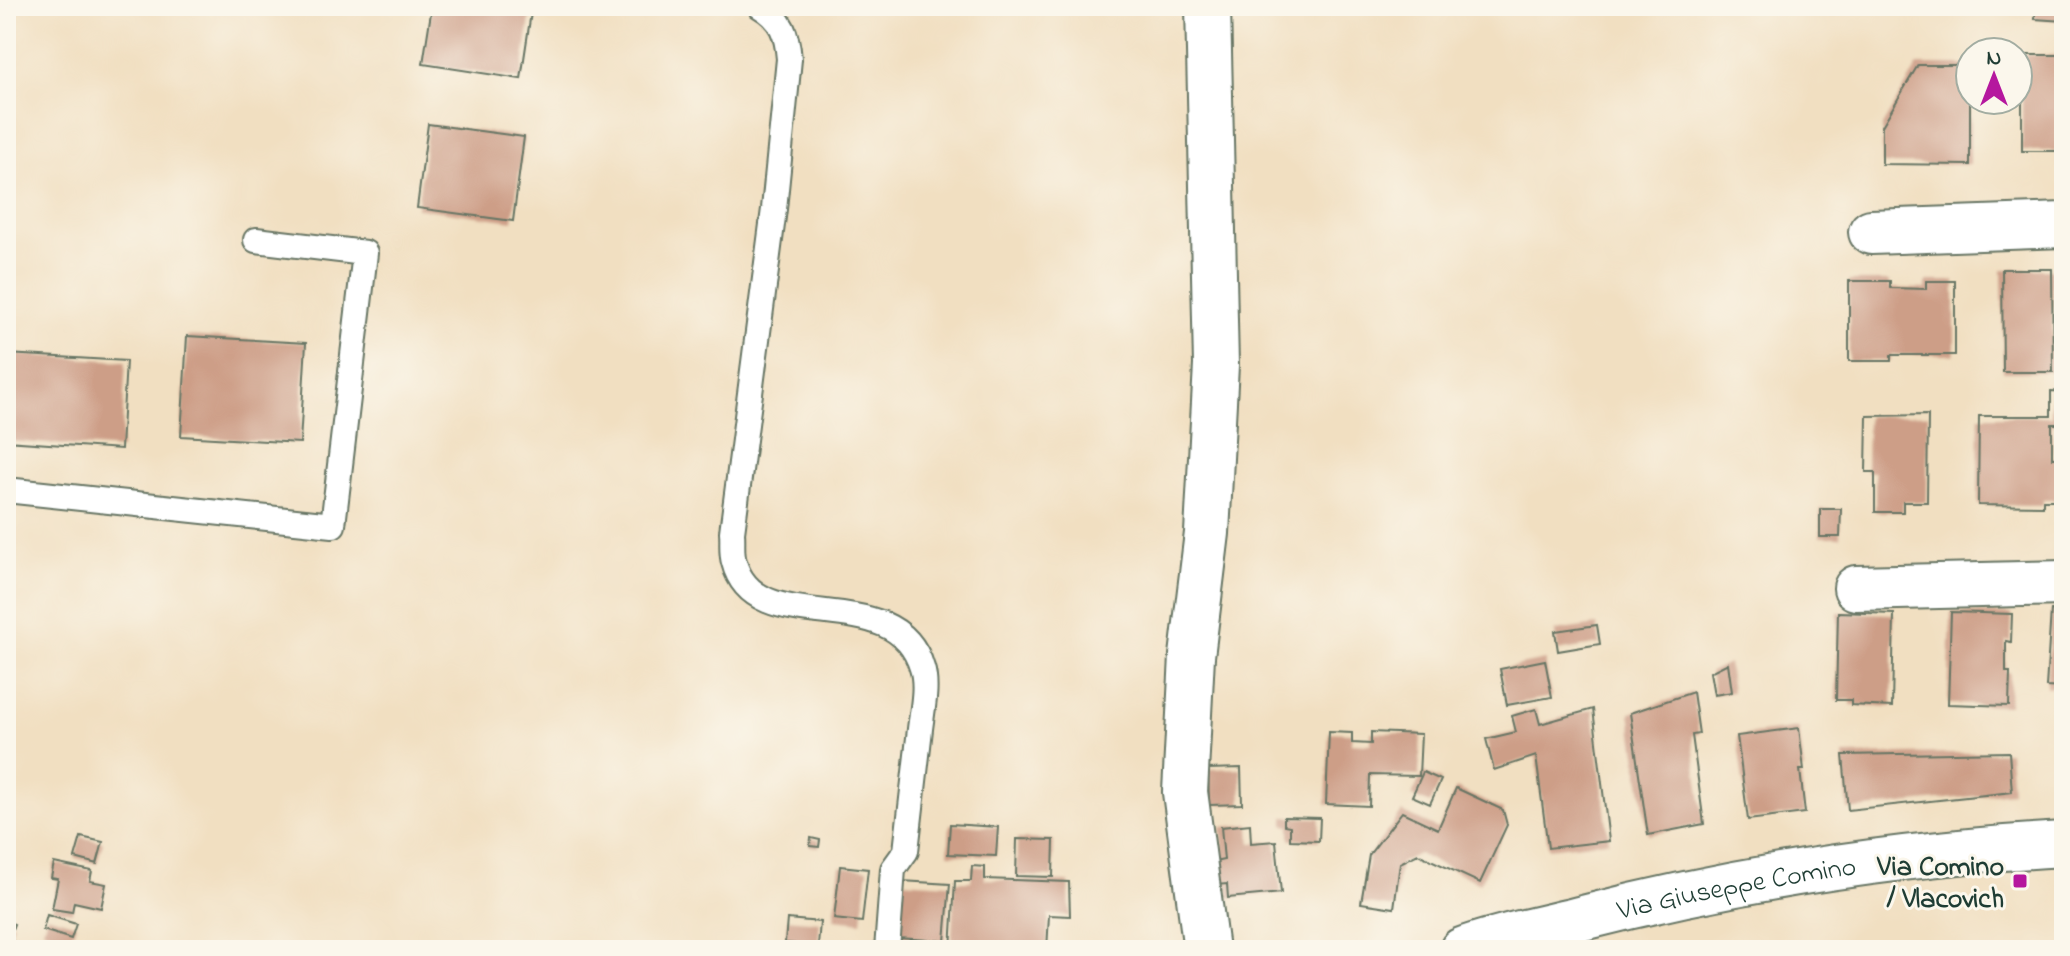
<svg xmlns="http://www.w3.org/2000/svg" width="2070" height="956" viewBox="0 0 2070 956" font-family="'Indie Flower',sans-serif">
	<rect width="100%" height="100%" fill="#fbf7ec"/>
	<filter id="ink" filterUnits="userSpaceOnUse"><feTurbulence type="fractalNoise" baseFrequency=".0125" numOctaves="2"/><feDisplacementMap in="SourceGraphic" scale="16" xChannelSelector="R" yChannelSelector="G"/><feConvolveMatrix kernelMatrix="1 2 1 2 8 2 1 2 1" color-interpolation-filters="sRGB"/></filter>
	<filter id="wash" filterUnits="userSpaceOnUse"><feTurbulence type="fractalNoise" baseFrequency=".006" numOctaves="4" result="noise"/><feDisplacementMap in="SourceGraphic" scale="32" xChannelSelector="R" yChannelSelector="G"/><feGaussianBlur stdDeviation="1.8" result="paint"/><feColorMatrix in="noise" values="0 0 0 0 0 0 0 0 0 0 0 0 0 0 0 0 0 1.4 0 .05"/><feComposite in="paint" operator="in"/></filter>
	<g filter="url(#wash)">
		<rect width="100%" height="100%" fill="#f1dfc1"/>
		<g id="blocks">
			<path fill="#cd9e87" d="M 432,6 L 532,6 L 521,79 L 423,64 Z
				M 1817,6 L 1846,6 L 1846,8 L 1817,10 Z
				M 2036,6 L 2064,6 L 2064,21 L 2035,19 Z
				M 2022,55 L 2061,55 L 2061,81 L 2064,81 L 2064,151 L 2022,151 Z
				M 1918,65 L 1970,65 L 1970,165 L 1882,164 L 1882,126 Z
				M 428,124 L 524,137 L 513,221 L 417,208 Z
				M 2002,269 L 2052,269 L 2053,372 L 2003,372 Z
				M 1849,281 L 1890,281 L 1890,288 L 1926,289 L 1926,281 L 1955,281 L 1955,355 L 1891,355 L 1891,361 L 1849,361 Z
				M 187,336 L 306,343 L 300,443 L 181,436 Z
				M 7,354 L 126,361 L 121,449 L 6,441 Z
				M 2051,391 L 2064,392 L 2064,424 L 2052,424 L 2052,458 L 2058,458 L 2058,500 L 2043,500 L 2043,506 L 1978,505 L 1979,416 L 2051,416 Z
				M 1928,415 L 1927,502 L 1903,502 L 1903,512 L 1875,512 L 1875,472 L 1866,472 L 1867,416 Z
				M 1820,509 L 1841,509 L 1840,537 L 1820,537 Z
				M 2051,610 L 2064,611 L 2064,688 L 2046,687 Z
				M 1838,612 L 1894,614 L 1892,707 L 1851,705 L 1851,700 L 1836,700 Z
				M 1951,612 L 2012,614 L 2011,642 L 2006,641 L 2006,672 L 2010,672 L 2009,706 L 1948,704 Z
				M 1597,625 L 1600,644 L 1558,651 L 1555,631 Z
				M 1545,660 L 1552,697 L 1507,705 L 1500,669 Z
				M 1728,663 L 1732,692 L 1714,695 L 1710,672 Z
				M 1693,692 L 1699,734 L 1692,735 L 1704,824 L 1648,835 L 1630,713 Z
				M 1536,709 L 1540,724 L 1593,709 L 1609,841 L 1548,848 L 1536,756 L 1494,770 L 1486,739 L 1516,732 L 1512,716 Z
				M 2060,724 L 2064,724 L 2064,762 L 2061,762 Z
				M 1799,728 L 1804,770 L 1800,770 L 1805,813 L 1748,820 L 1737,736 Z
				M 1329,732 L 1352,733 L 1352,743 L 1371,744 L 1371,732 L 1421,734 L 1419,776 L 1370,775 L 1369,806 L 1326,804 Z
				M 2009,752 L 2012,792 L 1848,810 L 1843,755 Z
				M 1241,768 L 1242,804 L 1209,805 L 1208,769 Z
				M 1423,772 L 1441,780 L 1430,804 L 1412,796 Z
				M 1456,788 L 1503,810 L 1507,825 L 1480,883 L 1418,854 L 1400,863 L 1394,908 L 1361,903 L 1369,855 L 1402,812 L 1438,829 Z
				M 1284,817 L 1320,818 L 1319,841 L 1290,840 L 1290,826 L 1284,825 Z
				M 950,824 L 998,827 L 996,856 L 948,854 Z
				M 1250,824 L 1251,843 L 1276,841 L 1281,893 L 1228,898 L 1227,884 L 1216,885 L 1214,862 L 1224,860 L 1221,827 Z
				M 81,837 L 103,842 L 97,864 L 75,858 Z
				M 811,838 L 820,840 L 819,847 L 810,846 Z
				M 1017,839 L 1054,840 L 1053,877 L 1016,876 Z
				M 54,863 L 92,871 L 90,881 L 106,884 L 101,908 L 74,902 L 72,912 L 52,909 L 58,879 L 51,878 Z
				M 840,866 L 868,869 L 862,922 L 834,919 Z
				M 972,866 L 985,867 L 985,879 L 1069,882 L 1070,916 L 1049,915 L 1047,950 L 1016,950 L 1017,945 L 982,943 L 982,950 L 951,950 L 955,881 L 971,881 Z
				M 902,881 L 950,884 L 945,941 L 898,938 Z
				M 47,915 L 76,924 L 71,939 L 43,930 Z
				M 787,919 L 820,922 L 818,946 L 785,943 Z
				M 6,921 L 14,924 L 8,940 L 27,946 L 26,950 L 6,950 Z"/>
		</g>
	</g>
	<g filter="url(#ink)">
		<use href="#blocks" fill-opacity="0" stroke="#687665" stroke-width="2"/>
		<g fill="none" stroke-linecap="round" stroke-linejoin="round">
			<defs>
				<path id="service" d="M 760,6 C 782,19 787,34 789,59 L 774,209 L 732,532 C 733,541 731,553 734,562 C 755,645 896,577 922,668 C 928,686 922,711 920,729 C 915,770 911,810 906,851 L 893,869 L 887,950
					M 6,490 L 333,525 L 365,253 L 256,240"/>
				<g id="minor">
					<path d="M 1871,232 L 2064,225"/>
					<path d="M 1856,588 L 2064,583"/>
					<path d="M 1206,950 L 1185,792 L 1192,656 L 1207,533 L 1216,365 L 1208,6"/>
					<path id="s1" d="M 1462,950 C 1499,936 1540,929 1579,919 C 1737,878 1901,853 2064,844"/>
				</g>
			</defs>
			<use href="#service" stroke="#687665" stroke-width="28"/>
			<use href="#minor" stroke="#687665" stroke-width="48"/>
			<use href="#service" stroke="#fff" stroke-width="24"/>
			<use href="#minor" stroke="#fff" stroke-width="44"/>
		</g>
	</g>
	<rect fill="#b5179e" stroke="#fbf7ec" stroke-width="3" x="2012" y="873" width="16" height="16" rx="4"/>
	<g text-anchor="middle" stroke-width="6" stroke-linejoin="round" paint-order="stroke">
		<g font-size="28" font-weight="bold" fill="#1f3d34" stroke="#fbf7ec" text-anchor="end">
			<text x="2004" y="875">Via Comino<tspan x="2004" dy="32">/ Vlacovich</tspan></text>
		</g>
		<g font-size="28" fill="#1f3d34" stroke="#fbf7ec">
			<text dy="10" stroke="none"><textPath href="#s1" startOffset="282">Via Giuseppe Comino</textPath></text>
		</g>
	</g>
	<rect width="2070" height="956" fill="none" stroke="#fbf7ec" stroke-width="32"/>
	<g transform="translate(1994 76)"><circle r="38" fill="#fbf7ec" stroke="#a3ada2" stroke-width="2"/>
	<path d="M0-6L14 30L0 20L-14 30Z" fill="#b5179e"/>
	<text y="-12" font-size="22" font-weight="bold" text-anchor="middle" fill="#1f3d34">N</text>
	</g>
</svg>
